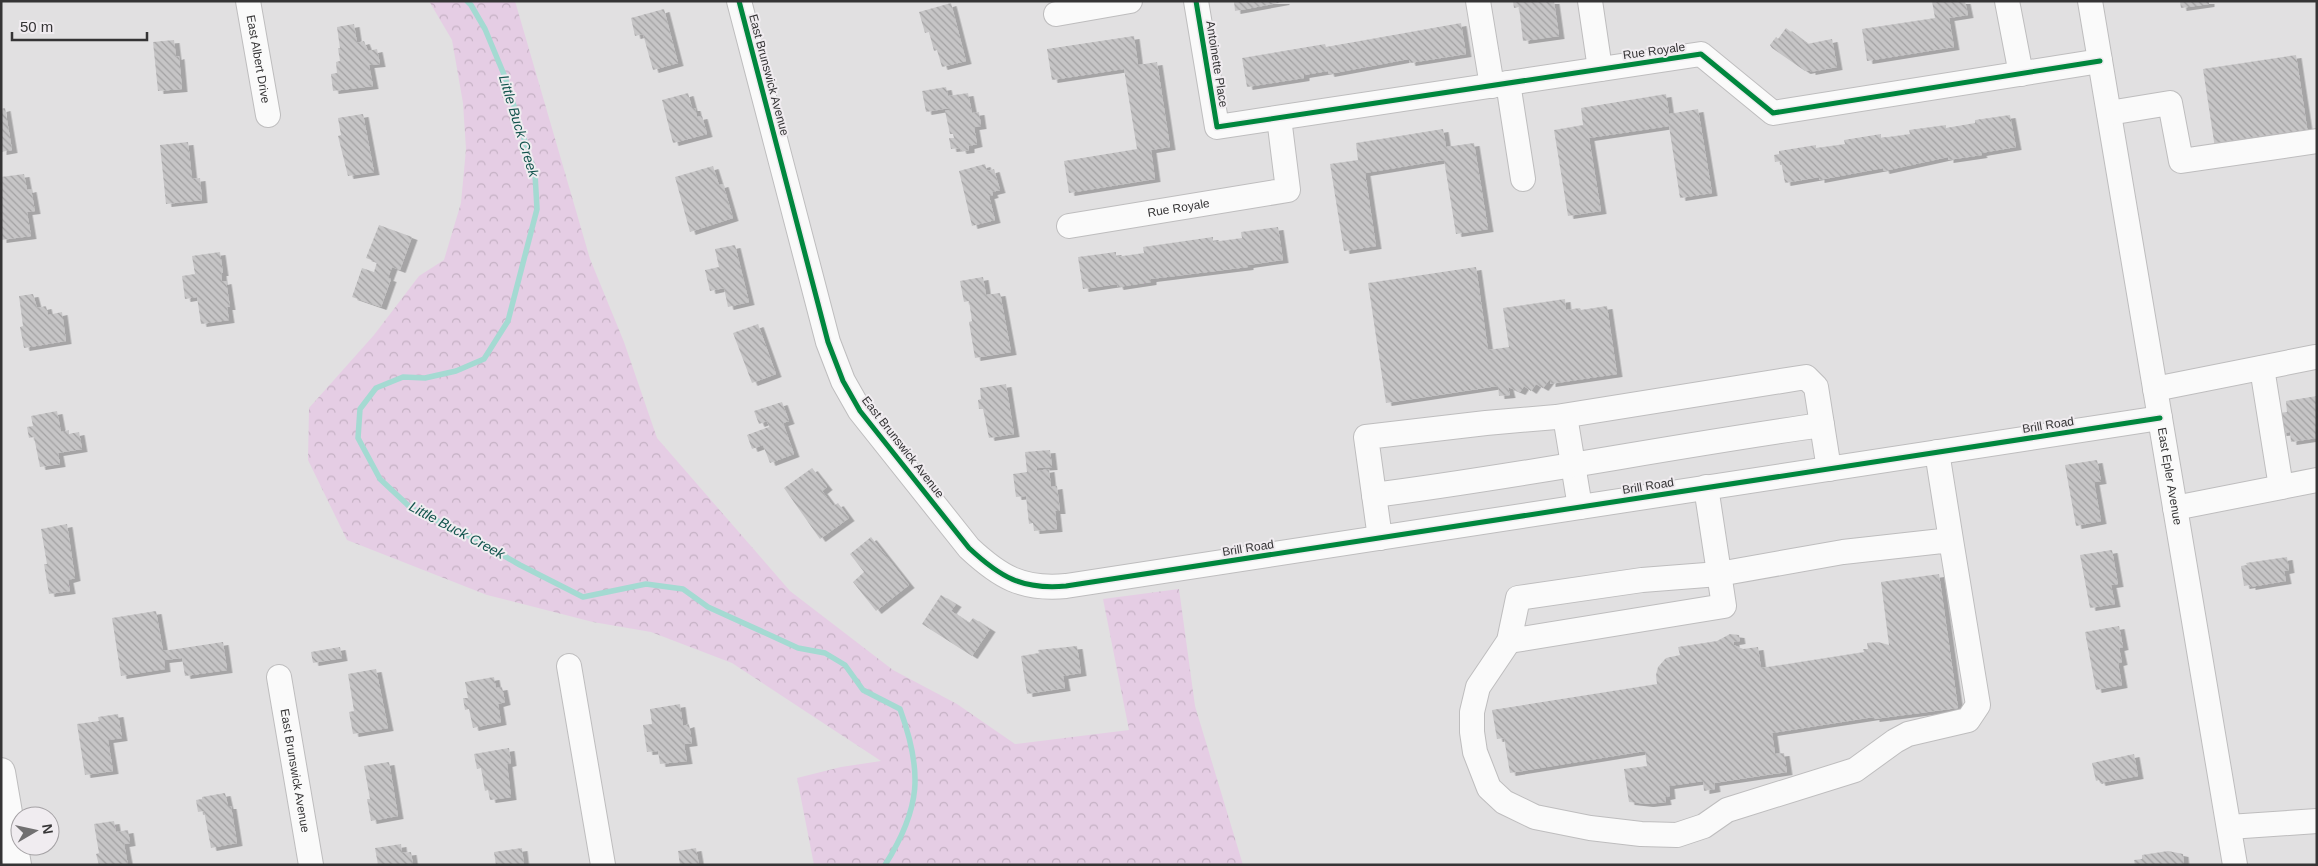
<svg xmlns="http://www.w3.org/2000/svg" width="2318" height="866" viewBox="0 0 2318 866" font-family="Arial,sans-serif">
	<defs>
		<pattern id="forest-crowns" width="20" height="18" patternUnits="userSpaceOnUse" patternTransform="scale(1.25)"><rect width="20" height="18" fill="#e5cde4"/><path d="M2 6a3 3 0 1 1 6 0M12 15a3 3 0 1 1 6 0" fill="none" stroke="#c5b1c4"/></pattern>
		<pattern id="building-back-hatch" width="6" height="6" patternUnits="userSpaceOnUse" patternTransform="scale(1.25)"><rect width="6" height="6" fill="#c6c5c6"/><path d="M-1 5l2 2M0 0l6 6M5-1l2 2" fill="none" stroke="#a2a1a2"/></pattern>
		<filter id="shadow"><feDropShadow dx="5.5" dy="3" stdDeviation="0" flood-color="#0004"/></filter>
	</defs>
	<rect width="100%" height="100%" fill="#e1e0e1"/>
	<path fill="url(#forest-crowns)" d="M 429,1 L 515,1 L 590,259 L 624,342 L 657,438 L 790,591 L 893,670 L 957,704 L 1015,744 L 1129,730 L 1103,599 L 1179,589 L 1195,706 L 1243,865 L 814,865 L 797,778 L 841,767 L 881,761 L 732,663 L 651,632 L 593,622 L 487,595 L 347,540 L 308,460 L 309,408 L 374,335 L 419,276 L 444,260 L 461,203 L 466,149 L 463,103 L 452,40 Z"/>
	<g fill="none" stroke-linecap="round" stroke-linejoin="round">
		<path stroke="#a4dad2" stroke-width="5.5" d="M 467,1 L 471,5 L 485,29 L 505,77 L 535,174 L 537,209 L 508,321 L 484,359 L 456,371 L 425,378 L 403,377 L 376,388 L 360,409 L 358,438 L 380,479 L 411,508 L 473,538 L 520,565 L 583,597 L 646,584 L 683,589 L 708,607 L 772,636 L 798,648 L 825,653 L 845,665 L 863,690 L 900,709 C 923,772 921,808 885,865"/>
	</g>
	<path fill="url(#building-back-hatch)" filter="url(#shadow)" d="M 1234,1 L 1284,1 L 1284,2 L 1235,11 Z
		M 1513,1 L 1554,1 L 1559,36 L 1523,41 L 1519,7 L 1514,8 Z
		M 1932,1 L 1965,1 L 1968,15 L 1949,18 L 1954,47 L 1867,61 L 1862,29 L 1935,18 Z
		M 2180,1 L 2209,1 L 2209,4 L 2181,8 Z
		M 951,3 L 966,61 L 942,67 L 937,50 L 934,51 L 929,32 L 925,33 L 919,12 Z
		M 664,9 L 678,63 L 653,70 L 643,34 L 635,36 L 631,18 Z
		M 1461,23 L 1466,54 L 1410,63 L 1409,59 L 1329,74 L 1328,71 L 1304,75 L 1304,78 L 1247,87 L 1242,58 L 1325,44 L 1326,47 Z
		M 354,24 L 357,43 L 364,41 L 368,51 L 377,49 L 380,64 L 369,65 L 373,86 L 333,91 L 331,74 L 337,73 L 336,62 L 340,61 L 338,48 L 340,48 L 337,27 Z
		M 1786,28 L 1807,44 L 1832,39 L 1837,67 L 1810,72 L 1810,70 L 1805,71 L 1772,48 L 1770,45 L 1776,37 L 1778,39 Z
		M 1134,36 L 1138,65 L 1157,62 L 1170,147 L 1151,150 L 1155,179 L 1069,193 L 1064,161 L 1137,149 L 1124,69 L 1052,80 L 1047,49 Z
		M 174,40 L 176,57 L 179,56 L 182,89 L 158,91 L 153,42 Z
		M 2296,55 L 2308,134 L 2215,148 L 2203,69 Z
		M 946,87 L 948,96 L 968,93 L 972,113 L 979,112 L 981,126 L 974,127 L 977,144 L 969,146 L 969,150 L 961,151 L 960,148 L 951,149 L 949,138 L 954,138 L 953,134 L 950,134 L 945,111 L 949,110 L 949,108 L 926,112 L 922,91 Z
		M 688,93 L 692,108 L 695,108 L 697,117 L 702,116 L 707,134 L 673,143 L 662,100 Z
		M 1666,94 L 1669,114 L 1698,109 L 1712,193 L 1680,198 L 1669,126 L 1589,138 L 1601,211 L 1568,216 L 1554,130 L 1583,125 L 1581,108 Z
		M 5,108 L 12,150 L 1,152 L 1,109 Z
		M 363,114 L 374,172 L 348,176 L 338,136 L 341,135 L 338,118 Z
		M 2010,115 L 2016,147 L 1981,153 L 1982,155 L 1948,160 L 1948,157 L 1884,171 L 1883,168 L 1819,180 L 1819,177 L 1785,183 L 1781,161 L 1775,162 L 1774,155 L 1779,154 L 1779,151 L 1816,145 L 1816,148 L 1845,144 L 1844,140 L 1881,134 L 1881,138 L 1910,134 L 1909,130 L 1946,125 L 1946,128 L 1975,123 L 1975,120 Z
		M 1443,129 L 1446,147 L 1474,143 L 1488,229 L 1456,234 L 1444,160 L 1365,173 L 1376,246 L 1344,251 L 1330,164 L 1358,160 L 1356,143 Z
		M 188,142 L 192,179 L 200,178 L 202,200 L 166,204 L 160,145 Z
		M 985,164 L 987,171 L 994,169 L 1000,190 L 992,192 L 993,195 L 989,196 L 995,220 L 972,226 L 959,171 Z
		M 713,166 L 719,185 L 723,184 L 733,218 L 690,232 L 675,177 Z
		M 24,174 L 27,190 L 31,189 L 35,211 L 27,212 L 31,236 L 1,240 L 1,177 Z
		M 379,225 L 412,237 L 400,270 L 392,267 L 388,278 L 391,279 L 381,307 L 352,297 L 362,268 L 374,272 L 377,262 L 366,258 Z
		M 1278,227 L 1283,260 L 1248,265 L 1248,267 L 1151,279 L 1151,282 L 1118,287 L 1117,284 L 1083,289 L 1078,257 L 1116,252 L 1116,257 L 1144,253 L 1143,247 L 1213,237 L 1213,242 L 1242,238 L 1241,232 Z
		M 735,245 L 749,302 L 728,307 L 724,288 L 710,291 L 705,270 L 719,267 L 715,249 Z
		M 220,252 L 223,273 L 221,273 L 222,282 L 226,281 L 230,307 L 227,307 L 229,320 L 201,324 L 197,297 L 185,299 L 182,276 L 195,274 L 192,256 Z
		M 1476,267 L 1488,350 L 1509,347 L 1503,308 L 1565,299 L 1566,310 L 1580,308 L 1581,310 L 1607,306 L 1617,374 L 1550,384 L 1550,379 L 1543,388 L 1536,384 L 1531,391 L 1524,386 L 1520,392 L 1508,387 L 1510,395 L 1499,396 L 1498,386 L 1386,403 L 1368,283 Z
		M 983,277 L 986,295 L 1000,293 L 1011,352 L 975,358 L 969,322 L 972,321 L 969,301 L 964,302 L 960,281 Z
		M 33,294 L 37,308 L 46,306 L 48,315 L 62,312 L 66,341 L 24,348 L 20,327 L 23,326 L 19,296 Z
		M 758,324 L 776,374 L 752,383 L 733,333 Z
		M 1006,384 L 1014,434 L 989,438 L 983,409 L 979,409 L 978,400 L 981,399 L 980,388 Z
		M 2317,396 L 2317,438 L 2291,442 L 2290,432 L 2281,433 L 2278,413 L 2287,412 L 2286,401 Z
		M 782,402 L 789,421 L 783,423 L 794,454 L 770,463 L 763,445 L 752,449 L 747,435 L 769,427 L 767,421 L 759,424 L 754,411 Z
		M 57,411 L 61,432 L 69,430 L 69,434 L 79,432 L 82,449 L 58,453 L 60,464 L 40,467 L 34,437 L 29,438 L 27,427 L 33,426 L 31,416 Z
		M 1050,450 L 1052,467 L 1037,468 L 1037,471 L 1049,469 L 1051,487 L 1057,486 L 1060,511 L 1055,511 L 1057,529 L 1034,531 L 1033,523 L 1029,524 L 1026,496 L 1016,497 L 1013,474 L 1027,472 L 1025,452 Z
		M 2097,460 L 2101,481 L 2094,482 L 2101,521 L 2076,526 L 2065,465 Z
		M 812,468 L 827,487 L 822,491 L 833,506 L 838,503 L 849,518 L 820,539 L 784,488 Z
		M 67,524 L 75,578 L 68,580 L 70,591 L 49,594 L 44,564 L 47,564 L 41,529 Z
		M 871,537 L 909,585 L 876,611 L 853,582 L 864,572 L 850,554 Z
		M 2112,550 L 2118,584 L 2111,585 L 2115,604 L 2090,608 L 2080,555 Z
		M 2287,557 L 2289,570 L 2284,571 L 2286,581 L 2250,587 L 2250,585 L 2244,586 L 2241,566 L 2247,565 L 2246,563 Z
		M 1939,574 L 1958,708 L 1874,719 L 1874,717 L 1772,733 L 1775,754 L 1784,753 L 1787,772 L 1714,783 L 1715,789 L 1704,791 L 1703,781 L 1669,786 L 1670,796 L 1665,797 L 1666,802 L 1648,804 L 1629,802 L 1624,769 L 1647,766 L 1645,751 L 1510,773 L 1504,738 L 1497,739 L 1492,710 L 1657,684 L 1656,675 L 1658,667 L 1666,658 L 1680,655 L 1678,647 L 1717,641 L 1730,634 L 1739,635 L 1740,641 L 1734,642 L 1734,645 L 1743,649 L 1758,647 L 1761,668 L 1864,652 L 1863,649 L 1868,649 L 1867,643 L 1878,642 L 1889,645 L 1881,582 Z
		M 941,595 L 956,604 L 951,611 L 969,623 L 973,618 L 990,629 L 972,656 L 922,624 Z
		M 156,611 L 163,651 L 223,642 L 227,670 L 185,676 L 182,658 L 164,660 L 165,669 L 121,676 L 112,618 Z
		M 2119,626 L 2123,647 L 2119,648 L 2122,662 L 2118,663 L 2122,685 L 2096,690 L 2085,632 Z
		M 1077,646 L 1081,673 L 1063,676 L 1065,688 L 1027,694 L 1021,656 L 1039,653 L 1038,650 Z
		M 340,647 L 342,658 L 313,663 L 311,652 Z
		M 376,669 L 388,728 L 353,734 L 349,712 L 354,711 L 348,674 Z
		M 494,677 L 496,688 L 502,687 L 505,702 L 498,704 L 501,722 L 473,728 L 469,709 L 465,710 L 463,698 L 468,698 L 465,682 Z
		M 680,704 L 683,726 L 689,724 L 692,743 L 684,744 L 687,761 L 660,764 L 658,751 L 647,752 L 643,725 L 652,724 L 650,709 Z
		M 118,714 L 122,738 L 108,740 L 113,771 L 85,775 L 77,724 L 99,721 L 98,717 Z
		M 509,748 L 511,763 L 507,764 L 511,797 L 490,800 L 488,790 L 485,791 L 481,768 L 477,769 L 474,754 Z
		M 2134,754 L 2138,776 L 2100,783 L 2099,780 L 2096,781 L 2092,763 Z
		M 389,762 L 398,816 L 371,821 L 367,799 L 370,799 L 364,766 Z
		M 225,793 L 228,806 L 231,806 L 237,843 L 211,848 L 204,811 L 198,812 L 196,800 L 202,799 L 202,797 Z
		M 114,821 L 116,832 L 128,830 L 130,843 L 124,844 L 128,865 L 99,865 L 96,854 L 99,853 L 94,824 Z
		M 401,844 L 402,853 L 411,852 L 413,865 L 378,865 L 375,848 Z
		M 522,848 L 524,865 L 496,865 L 494,852 Z
		M 696,848 L 699,865 L 680,865 L 678,851 Z
		M 2168,851 L 2183,854 L 2184,865 L 2135,865 L 2134,860 L 2142,859 L 2142,855 Z"/>
	<g fill="none" stroke-linecap="round" stroke-linejoin="round">
		<defs>
			<g id="minor">
				<path id="s1" d="M 248,1 L 268,115"/>
				<path d="M 739,1 L 828,342 L 843,381 L 860,411 L 969,548 C 1000,577 1022,590 1066,586 L 2160,418"/>
				<path d="M 1196,1 L 1217,127 L 1701,54 L 1773,113 L 2100,61"/>
				<path d="M 1478,1 L 1492,86"/>
				<path d="M 1590,1 L 1600,69"/>
				<path d="M 2007,1 L 2021,74"/>
				<path id="s2" d="M 2090,1 L 2235,865"/>
				<path d="M 1056,14 L 1130,1"/>
				<path d="M 1508,83 L 1523,179"/>
				<path d="M 2109,113 L 2170,103 L 2181,161 L 2317,141"/>
				<path id="s3" d="M 1069,226 L 1288,190 L 1279,118"/>
				<path d="M 2262,368 L 2281,487"/>
				<path d="M 2155,389 L 2315,357"/>
				<path d="M 1565,416 L 1580,507"/>
				<path d="M 1937,452 L 1951,540 L 1843,552 L 1719,574 L 1642,580 L 1518,598 L 1509,641 L 1478,687 L 1472,712 L 1472,732 L 1475,752 L 1489,788 L 1504,802 L 1535,817 L 1590,828 L 1641,834 L 1677,835 L 1704,826 L 1727,810 L 1855,770 L 1895,741 L 1908,734 L 1968,720 L 1978,705 L 1951,540"/>
				<path d="M 1374,495 C 1524,476 1672,446 1822,425"/>
				<path d="M 2175,508 L 2317,480"/>
				<path d="M 1380,538 L 1366,437 L 1486,423 L 1556,417 L 1806,377 L 1816,387 L 1829,469"/>
				<path d="M 1509,641 L 1724,606 L 1706,487"/>
				<path d="M 569,666 L 603,865"/>
				<path id="s4" d="M 279,677 L 311,865"/>
				<path d="M 2229,827 L 2317,821"/>
			</g>
			<path id="major" d="M 1,772 L 17,865"/>
		</defs>
		<use href="#minor" stroke="#bebdbe" stroke-width="26"/>
		<use href="#major" stroke="#bebdbe" stroke-width="30"/>
		<use href="#minor" stroke="#fafafa" stroke-width="24"/>
		<use href="#major" stroke="#fafafa" stroke-width="28"/>
		<defs>
			<path id="cycleway" d="M 739,1 L 828,342 L 843,381 L 860,411 L 969,548 C 1000,577 1022,590 1066,586 L 2160,418
				M 1196,1 L 1217,127 L 1701,54 L 1773,113 L 2100,61"/>
		</defs>
		<use href="#cycleway" stroke="#f0ecf0" stroke-width="8"/>
		<use href="#cycleway" stroke="#00873e" stroke-width="5"/>
	</g>
	<g text-anchor="middle" stroke-width="4" stroke-linejoin="round" paint-order="stroke">
		<g font-size="12" fill="#353435" stroke="#f0ecf0">
			<text transform="translate(1654 51) rotate(-8)" y="4">Rue Royale</text>
			<text dy="4" stroke="none"><textPath href="#s1" startOffset="59">East Albert Drive</textPath></text>
			<text transform="translate(1217 64) rotate(81)" y="4">Antoinette Place</text>
			<text transform="translate(769 75) rotate(75)" y="4">East Brunswick Avenue</text>
			<text dy="4" stroke="none"><textPath href="#s3" startOffset="111">Rue Royale</textPath></text>
			<text transform="translate(2048 425) rotate(-9)" y="4">Brill Road</text>
			<text transform="translate(903 447) rotate(52)" y="4">East Brunswick Avenue</text>
			<text dy="4" stroke="none"><textPath href="#s2" startOffset="482">East Epler Avenue</textPath></text>
			<text transform="translate(1648 486) rotate(-9)" y="4">Brill Road</text>
			<text transform="translate(1248 548) rotate(-9)" y="4">Brill Road</text>
			<text dy="4" stroke="none"><textPath href="#s4" startOffset="95">East Brunswick Avenue</textPath></text>
		</g>
		<g font-size="14" font-style="italic" fill="#12544d" stroke="#f0ecf0">
			<text transform="translate(519 126) rotate(73)" y="5">Little Buck Creek</text>
			<text transform="translate(457 530) rotate(28)" y="5">Little Buck Creek</text>
		</g>
	</g>
	<rect width="2318" height="866" fill="none" stroke="#353435" stroke-width="5"/>
	<g transform="translate(35 831) rotate(81)"><circle r="24" fill="#f0ecf0" stroke="#a5a2a5"/>
	<path d="M0-4L9 19L0 12L-9 19Z" fill="#717071"/>
	<text y="-8" font-size="14" font-weight="bold" text-anchor="middle" fill="#353435">N</text>
	</g>
	<path d="M12 32v8h135v-8" fill="none" stroke="#353435" stroke-width="2.5"/>
	<text x="20" y="32" font-size="15" fill="#353435" stroke="#f0ecf0" stroke-width="4" paint-order="stroke">50 m</text>
</svg>
